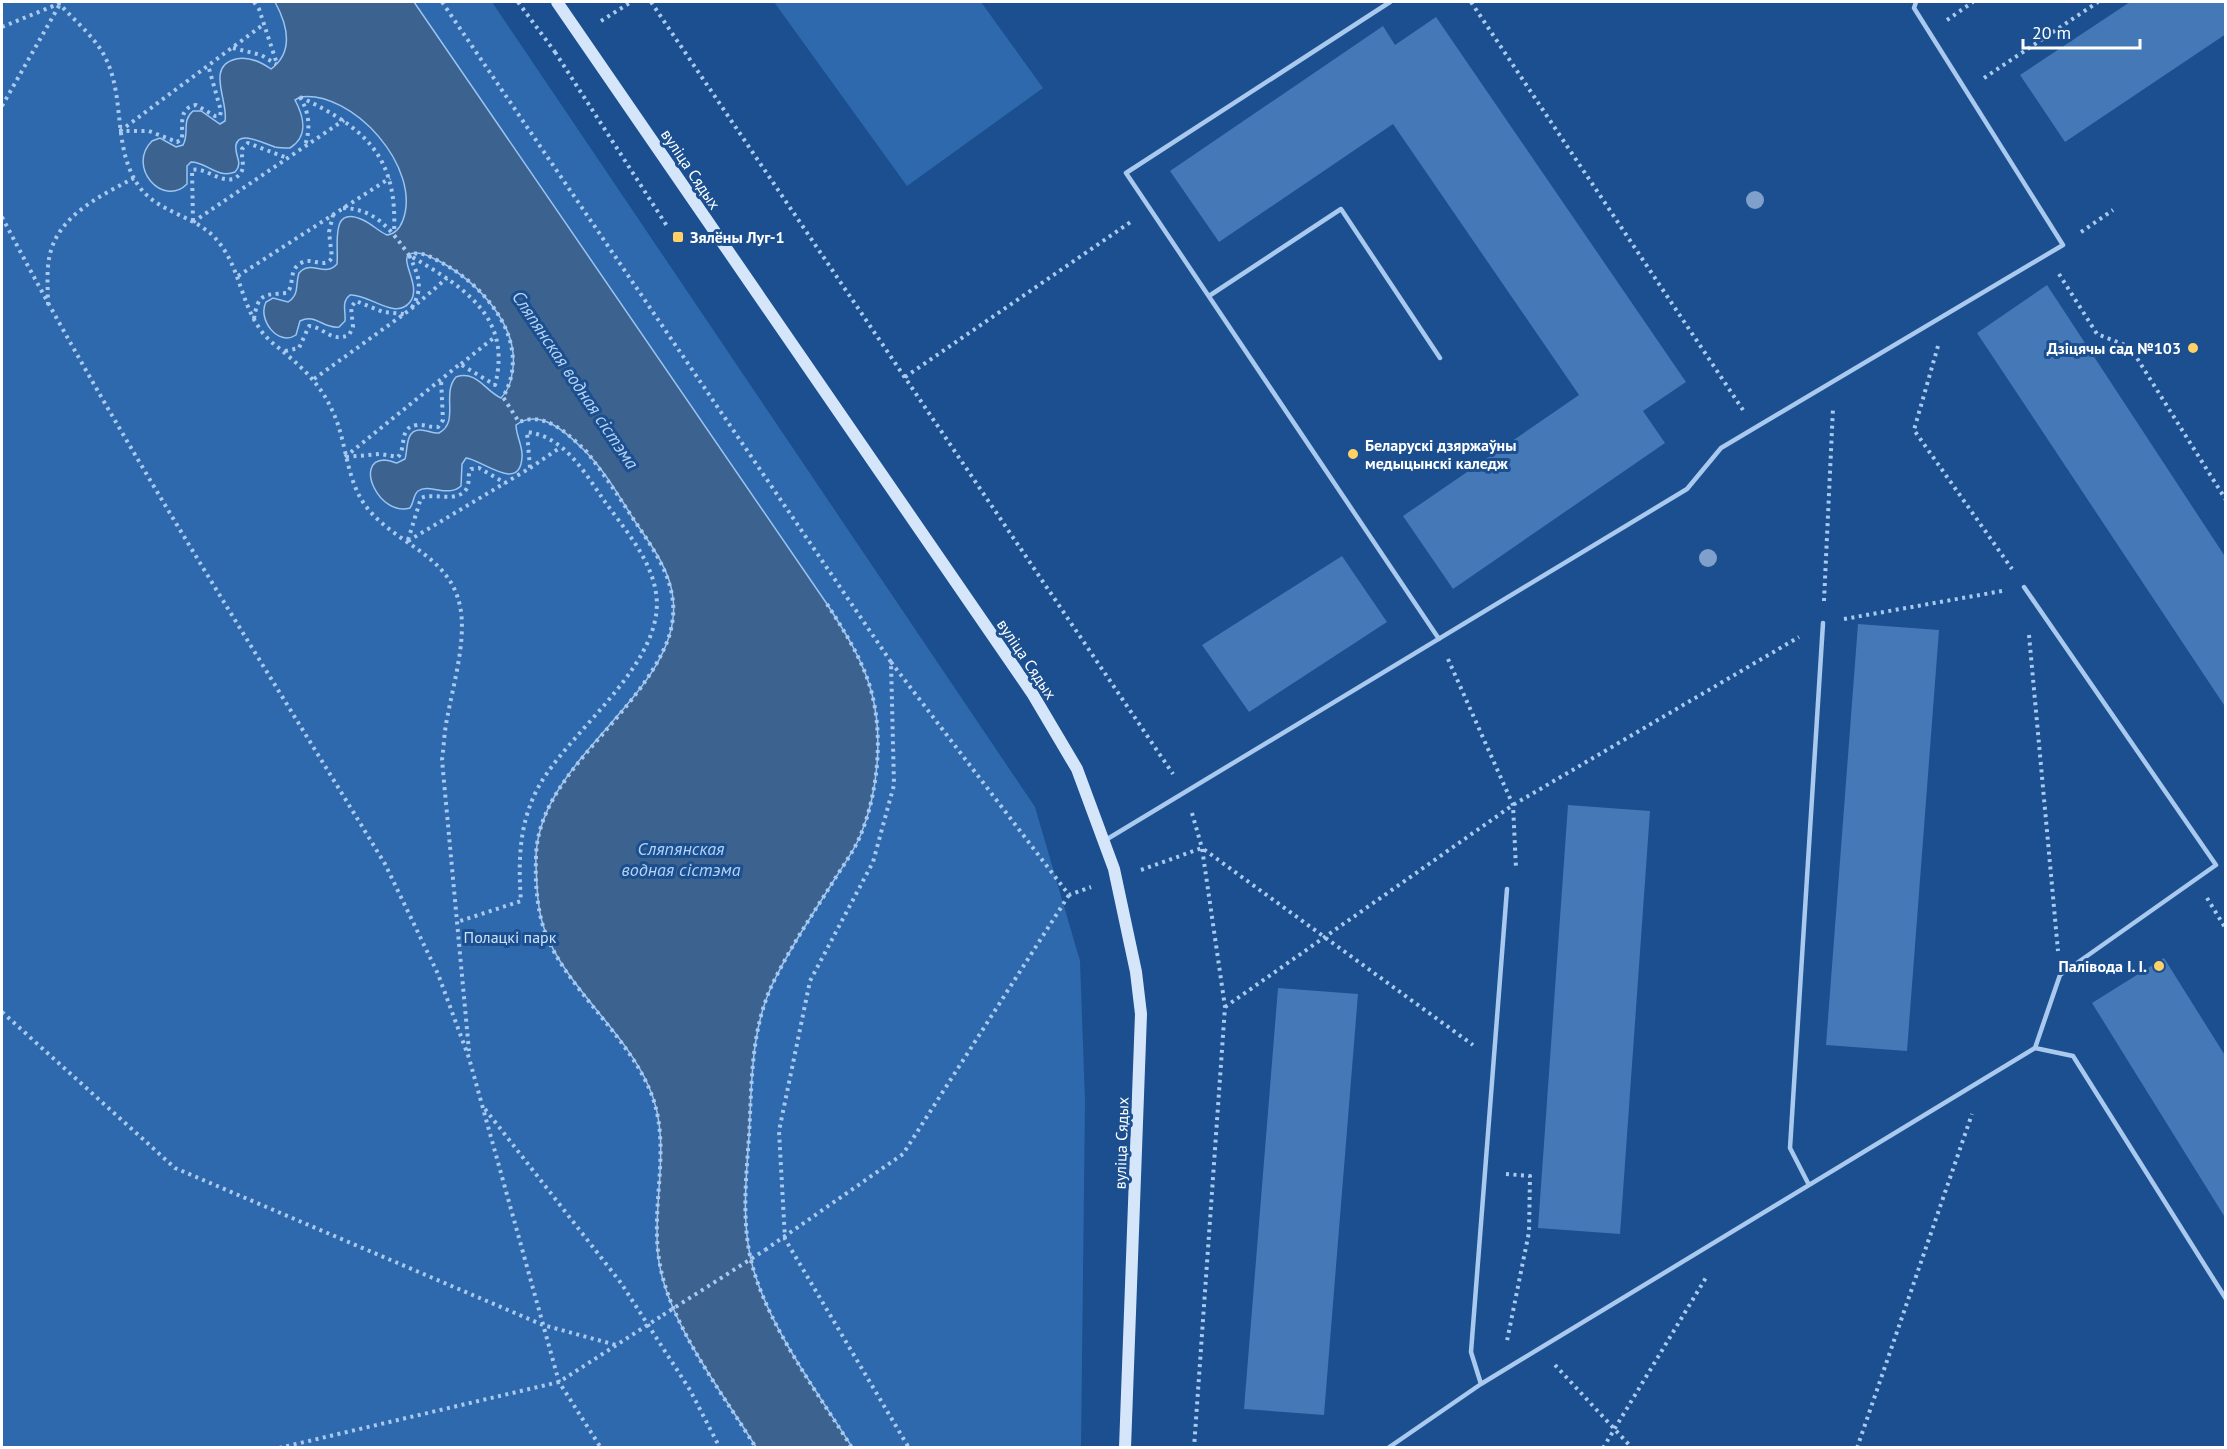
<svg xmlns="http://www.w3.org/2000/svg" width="2227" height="1449" viewBox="0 0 2227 1449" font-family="'PT Sans',sans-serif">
	<rect width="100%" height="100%" fill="#1b4f8f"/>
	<path fill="#2e69ad" d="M 2,2 L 492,2 L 1035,807 L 1080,961 L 1085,1101 L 1081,1447 L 2,1448 Z
		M 774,2 L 981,2 L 1043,88 L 907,186 Z"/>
	<path fill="#3c6290" stroke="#9cc4f0" stroke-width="1.5" d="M 275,2 L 414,2 L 827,604 C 845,632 864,662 872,694 C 883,737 878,792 861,834 C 855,849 845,863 836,877 C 815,911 792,944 775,979 C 750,1027 752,1084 749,1136 C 746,1179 741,1226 753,1268 C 770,1329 818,1393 852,1447 L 756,1447 C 722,1392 665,1319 658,1255 C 652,1198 673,1141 649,1087 C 625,1031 565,986 545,931 C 537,910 537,887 536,865 C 531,759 685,694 673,598 C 670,570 652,546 636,523 C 620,498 605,470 583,449 C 567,433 539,407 516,425 C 516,436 523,446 522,457 C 520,494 481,459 466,458 L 462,464 L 461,486 C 448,498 429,483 418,491 C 413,495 414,503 410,508 C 379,517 354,461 384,460 C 388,460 393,462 397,463 L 405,459 C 408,450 405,431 419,430 C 426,429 432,434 439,433 C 460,422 441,394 456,377 C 477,370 485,391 501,398 C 507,392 511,382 512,374 C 522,326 476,281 439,261 C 432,258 425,253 417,253 C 391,252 424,284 410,302 C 395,321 368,293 350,295 C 341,302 346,311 345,321 L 339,327 C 323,329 316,313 300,321 L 296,335 C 278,347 257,319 266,302 L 273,298 L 288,302 C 300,294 295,285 299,273 C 311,259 325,278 337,264 C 339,246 329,204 363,220 C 372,224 378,231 387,235 C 396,234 400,228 403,220 C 422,168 353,90 300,97 L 295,100 C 304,117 309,136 290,148 C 285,148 280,148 275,147 C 267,145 239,129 236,145 C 234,156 244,162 235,172 C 217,179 207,162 191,162 L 187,166 L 187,184 C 163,208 126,167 152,141 L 160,138 L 176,147 L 183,145 C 190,133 181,121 193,111 L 201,111 L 220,124 L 225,121 C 229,102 205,66 236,59 C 249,56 261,62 271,69 C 295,51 287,24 275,2 Z"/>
	<path fill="#4478b7" d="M 2130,2 L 2226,2 L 2226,34 L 2065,142 L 2020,75 Z
		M 1436,17 L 1686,382 L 1643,411 L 1665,443 L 1453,589 L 1403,516 L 1579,395 L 1393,124 L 1219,242 L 1170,171 L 1383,26 L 1395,45 Z
		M 2047,285 L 2226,558 L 2226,708 L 1977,333 Z
		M 1342,556 L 1387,622 L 1249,712 L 1202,645 Z
		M 1858,624 L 1939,630 L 1907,1051 L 1826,1045 Z
		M 1568,805 L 1650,811 L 1620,1234 L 1538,1228 Z
		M 2164,958 L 2226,1057 L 2226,1219 L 2092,1003 Z
		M 1278,988 L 1358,994 L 1324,1415 L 1244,1409 Z"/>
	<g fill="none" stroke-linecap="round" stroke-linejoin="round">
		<path stroke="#a9c9ee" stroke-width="4" stroke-dasharray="3 4.5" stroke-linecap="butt" d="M 58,2 C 76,23 99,39 109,66 C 124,104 114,149 138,185 C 157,213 195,215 216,239 C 240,266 240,301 260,329 C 267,340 277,346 286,354 C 306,371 321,386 332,410 C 347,440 345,477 365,505 C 393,544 449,553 460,606 C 467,640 453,685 447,719 C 444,733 444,746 442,760 L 469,1051
			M 254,2 L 259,9 L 277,64
			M 442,2 L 891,662 L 894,785 L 873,862 L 810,981 L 779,1131 L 785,1239 L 909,1448
			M 518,2 L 555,52
			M 651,2 L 1173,774
			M 1471,2 L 1743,410
			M 1947,20 L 1973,2
			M 601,21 L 631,2
			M 2,27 L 63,2
			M 233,48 L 261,55 L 276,64
			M 555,52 L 667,226
			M 1984,78 L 2098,2
			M 300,97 C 365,128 398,156 394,233
			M 300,97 C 309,112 311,128 305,145
			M 2,106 L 60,4
			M 119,131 L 149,131 L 177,142 L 182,139 C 183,124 178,108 196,105 L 215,116 L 220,116 L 221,111 L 208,65
			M 120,131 L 264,24
			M 343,208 C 376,209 391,230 409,255 C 421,250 433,258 444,264 C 489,289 533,345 503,397 L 519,422 C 546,411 569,435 587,452 C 603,473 618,495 632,517 C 661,560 689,598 663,651 C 645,690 605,730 578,763 C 555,792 536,822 536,859 C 535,882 537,910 545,932 C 565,986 623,1031 648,1086 C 674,1141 650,1201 659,1259 C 668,1323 722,1392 756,1448
			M 2,217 C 118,439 255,650 385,864 L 438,974 L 469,1058 L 559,1382 L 601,1448
			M 193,221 L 192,170 C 206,167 217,182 234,179 C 248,170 241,163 242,149 L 248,143 L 287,158
			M 193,222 L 344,120
			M 2081,232 L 2113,210
			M 2059,274 L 2097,334 L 2130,347 L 2226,500
			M 238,276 L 390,178
			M 48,305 C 48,288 46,270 50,254 C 59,215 102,195 134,178
			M 254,319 C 258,292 265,295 287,293 C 295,284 288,270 301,263 C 312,256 323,270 332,258 L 329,232 L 333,215
			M 1938,346 L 1914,430 L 2012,569
			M 285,351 L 299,348 L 309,326 C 324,327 331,343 349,335 L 353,327 L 351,307 L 356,301 L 383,312 L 404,314
			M 461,364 L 496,336
			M 905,377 L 1132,221
			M 314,379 L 411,309 L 447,278
			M 345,457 L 460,364 L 495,385 C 513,315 461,286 409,255 C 419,276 424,288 411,309
			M 346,457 L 380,454 L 398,457 C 407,447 398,427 417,425 C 424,424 431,428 438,427 L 443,420 L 441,379
			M 530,468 L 561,447
			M 408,540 L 421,498 C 434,492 458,504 467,488 C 470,481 467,475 471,469 L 479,468 L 505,483
			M 408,541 L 530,468 L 527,432 C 563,436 584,471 603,499 C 622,526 651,558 656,593 C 667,662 570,730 539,786 C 519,822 518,861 521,901 L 457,922
			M 1824,601 L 1833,408
			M 827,604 C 845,632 864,662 872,694 C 883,737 878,792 861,834 C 855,849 845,863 836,877 C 815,911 792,944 775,979 C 750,1027 752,1084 749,1136 C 746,1179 741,1226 753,1268 C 770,1329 818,1393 852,1448
			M 1844,619 L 2002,591
			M 2029,635 L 2058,951
			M 1448,659 L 1513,805 L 1516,868
			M 891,662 L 1069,895 L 1091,887
			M 1192,813 L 1202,848 L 1225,1007 L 1194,1448
			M 1141,870 L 1202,848 L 1473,1045
			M 2207,898 L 2226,929
			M 1225,1007 L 1513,805 L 1799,637
			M 2,1012 L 175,1168 L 543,1325 L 616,1345
			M 485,1109 L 621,1283 L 690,1390 L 720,1448
			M 1506,1174 L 1530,1176 L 1529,1232 L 1507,1341
			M 765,1250 L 903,1154 L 1069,895
			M 1555,1365 L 1632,1448
			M 279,1448 L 559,1382 L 663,1315
			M 1603,1448 L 1707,1276
			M 1857,1448 L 1972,1114"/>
		<path stroke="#a9c9ee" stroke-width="4.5" d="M 1390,2 L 1126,173 L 1439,639
			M 1209,296 L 1341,209 L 1440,358
			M 1104,841 L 1687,489 L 1721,448 L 2063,245 L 1914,8 L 1916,2
			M 2035,1048 L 2073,1056 L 2226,1299
			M 1809,1185 L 1790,1148 L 1823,623
			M 1481,1384 L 1471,1352 L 1507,889
			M 1388,1448 L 1481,1384 L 2035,1048 L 2060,975 L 2216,865 L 2024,587"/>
		<path stroke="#d6e6fa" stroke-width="12" d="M 557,2 L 1032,693 L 1077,769 L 1114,869 L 1136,972 L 1141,1014 L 1125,1448"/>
		<path stroke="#a9c9ee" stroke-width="4" stroke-dasharray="3 4.5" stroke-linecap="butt" d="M 663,1315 L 765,1250"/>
	</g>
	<g fill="#7ea0ca">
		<circle cx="1755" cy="200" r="9"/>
		<circle cx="1708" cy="558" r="9"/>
	</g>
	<g fill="#ffd166" stroke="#1b4f8f" stroke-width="2">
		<rect x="672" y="231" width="12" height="12" rx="3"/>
		<circle cx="2193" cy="348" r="6"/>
		<circle cx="1353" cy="454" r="6"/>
		<circle cx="2159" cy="966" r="6"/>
	</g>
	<g text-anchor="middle" stroke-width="6" stroke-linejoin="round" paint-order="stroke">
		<g font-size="16" fill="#fff" stroke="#1b4f8f">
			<text transform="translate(691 169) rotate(56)" y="6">вуліца Сядых</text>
			<text transform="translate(1027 659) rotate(56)" y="6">вуліца Сядых</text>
			<text transform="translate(1121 1143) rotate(-88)" y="6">вуліца Сядых</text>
		</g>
		<g font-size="16" font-weight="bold" fill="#fff" stroke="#1b4f8f" text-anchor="start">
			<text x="690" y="243">Зялёны Луг-1</text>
			<text x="2181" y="354" text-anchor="end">Дзіцячы сад №103</text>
			<text x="1365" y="451">Беларускі дзяржаўны<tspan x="1365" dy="18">медыцынскі каледж</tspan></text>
			<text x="2147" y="972" text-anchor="end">Палівода І. І.</text>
		</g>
		<g font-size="16" fill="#cfe3fa" stroke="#1b4f8f">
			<text x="510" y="943">Полацкі парк</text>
		</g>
		<g font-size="18" font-style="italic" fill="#b5d3f5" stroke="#1b4f8f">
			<text transform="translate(575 380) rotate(56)" y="6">Сляпянская водная сістэма</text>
			<text x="681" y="855">Сляпянская<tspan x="681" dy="21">водная сістэма</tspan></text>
		</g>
	</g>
	<rect width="2227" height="1449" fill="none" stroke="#ffffff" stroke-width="6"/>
	<path d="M2023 39v9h117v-9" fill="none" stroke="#ffffff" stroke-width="3"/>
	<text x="2032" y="39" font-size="18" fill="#ffffff" stroke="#1b4f8f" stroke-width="4.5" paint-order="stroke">20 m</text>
</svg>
